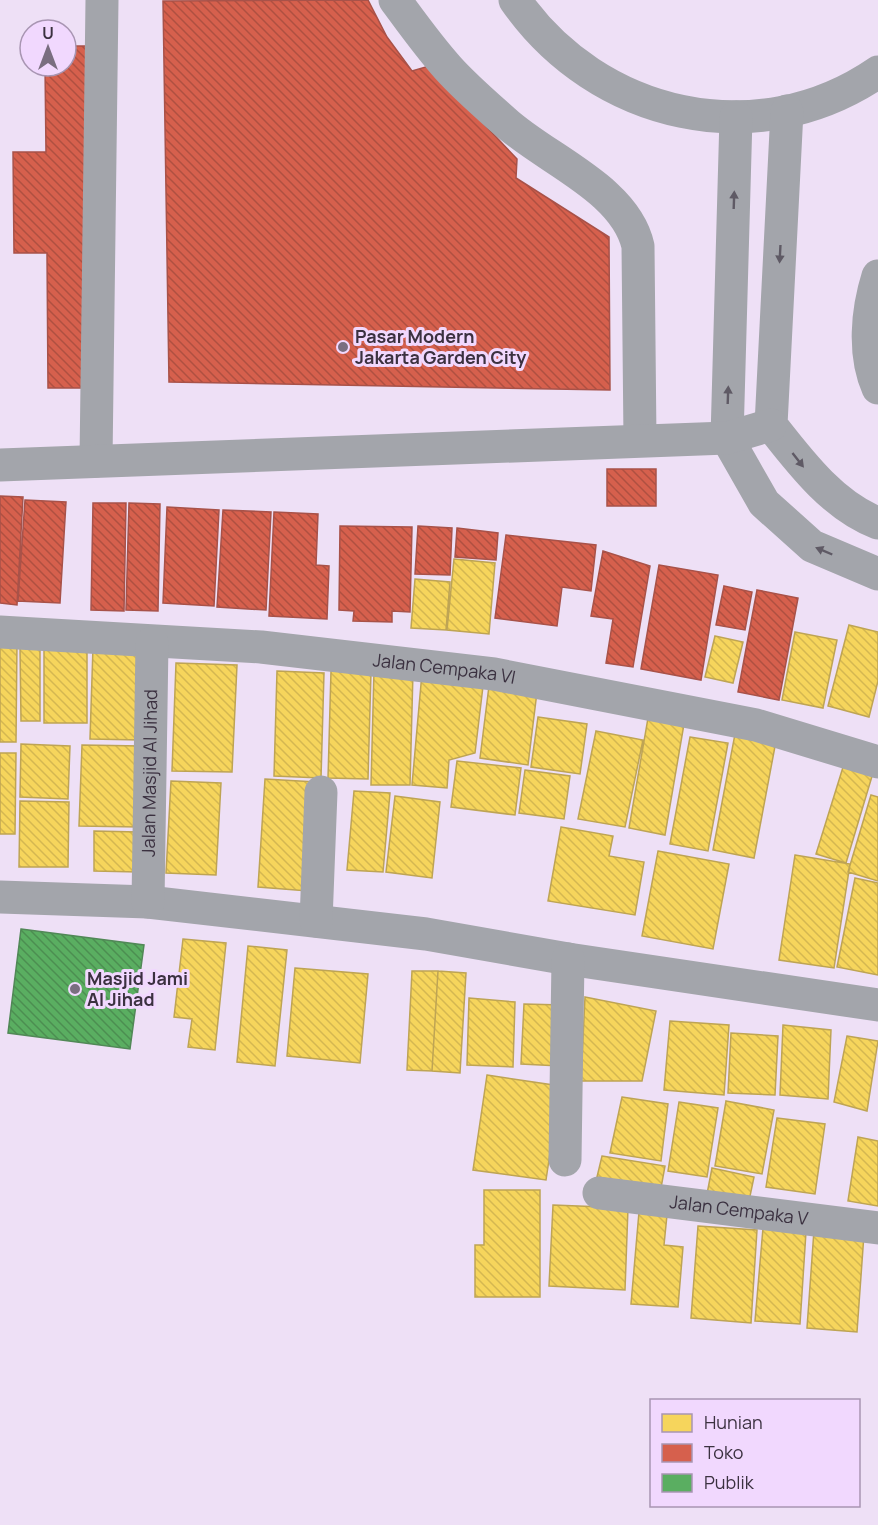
<svg xmlns="http://www.w3.org/2000/svg" width="878" height="1525" viewBox="0 0 878 1525" font-family="Manrope,sans-serif">
	<defs>
		<pattern id="homes-back-hatch" width="6" height="6" patternUnits="userSpaceOnUse" patternTransform="scale(1.5)"><rect width="6" height="6" fill="#f6d55c"/><path d="M-1 5l2 2M0 0l6 6M5-1l2 2" fill="none" stroke="#d4b751"/></pattern>
		<pattern id="shops-back-hatch" width="6" height="6" patternUnits="userSpaceOnUse" patternTransform="scale(1.5)"><rect width="6" height="6" fill="#d6604d"/><path d="M-1 5l2 2M0 0l6 6M5-1l2 2" fill="none" stroke="#af5041"/></pattern>
		<pattern id="public-back-hatch" width="6" height="6" patternUnits="userSpaceOnUse" patternTransform="scale(1.5)"><rect width="6" height="6" fill="#5aae61"/><path d="M-1 5l2 2M0 0l6 6M5-1l2 2" fill="none" stroke="#4c8e51"/></pattern>
	</defs>
	<rect width="100%" height="100%" fill="#eee0f6"/>
	<path fill="url(#homes-back-hatch)" stroke="#bea454" stroke-width="1.5" d="M 454,559 L 495,563 L 489,634 L 447,630 Z
		M 415,579 L 450,582 L 446,630 L 411,628 Z
		M 849,625 L 878,632 L 878,681 L 869,717 L 828,706 Z
		M 795,632 L 837,640 L 823,708 L 782,700 Z
		M 715,636 L 743,642 L 733,683 L 705,677 Z
		M 0,640 L 17,641 L 16,742 L 0,742 Z
		M 44,645 L 87,645 L 87,723 L 44,723 Z
		M 20,646 L 40,646 L 40,721 L 21,721 Z
		M 93,647 L 144,649 L 141,740 L 90,739 Z
		M 176,663 L 237,665 L 232,772 L 172,771 Z
		M 277,671 L 324,673 L 321,778 L 274,776 Z
		M 331,671 L 371,672 L 368,779 L 328,778 Z
		M 374,671 L 413,672 L 410,785 L 371,785 Z
		M 422,673 L 484,678 L 475,753 L 449,760 L 447,788 L 412,785 Z
		M 489,686 L 537,692 L 528,765 L 480,758 Z
		M 538,717 L 587,724 L 580,774 L 531,767 Z
		M 648,718 L 684,724 L 665,835 L 629,828 Z
		M 596,731 L 643,740 L 625,827 L 578,819 Z
		M 735,734 L 776,741 L 754,858 L 713,850 Z
		M 690,737 L 728,743 L 708,851 L 670,844 Z
		M 21,744 L 70,746 L 68,799 L 20,797 Z
		M 82,745 L 141,746 L 139,827 L 79,826 Z
		M 0,753 L 16,753 L 15,834 L 0,834 Z
		M 457,761 L 521,768 L 515,815 L 451,807 Z
		M 844,764 L 873,773 L 846,863 L 816,854 Z
		M 525,770 L 570,776 L 564,819 L 519,813 Z
		M 265,779 L 316,782 L 308,891 L 258,887 Z
		M 171,781 L 221,783 L 216,875 L 166,873 Z
		M 354,791 L 390,793 L 383,872 L 347,870 Z
		M 871,795 L 878,797 L 878,881 L 848,872 Z
		M 395,796 L 440,802 L 432,878 L 386,872 Z
		M 20,801 L 69,802 L 68,867 L 19,867 Z
		M 561,827 L 613,836 L 609,856 L 644,862 L 635,915 L 548,901 Z
		M 94,831 L 138,832 L 138,872 L 94,871 Z
		M 658,851 L 729,864 L 713,949 L 642,936 Z
		M 795,855 L 850,864 L 834,968 L 779,960 Z
		M 855,878 L 878,883 L 878,975 L 837,967 Z
		M 183,939 L 226,943 L 215,1050 L 188,1047 L 192,1019 L 174,1017 Z
		M 248,946 L 287,950 L 275,1066 L 237,1062 Z
		M 295,968 L 368,974 L 360,1063 L 287,1056 Z
		M 412,971 L 438,971 L 432,1071 L 407,1070 Z
		M 438,971 L 466,973 L 460,1073 L 432,1071 Z
		M 585,997 L 656,1011 L 642,1081 L 581,1081 Z
		M 469,998 L 515,1002 L 513,1067 L 467,1065 Z
		M 524,1004 L 562,1005 L 560,1066 L 521,1064 Z
		M 670,1021 L 729,1025 L 724,1095 L 664,1090 Z
		M 783,1025 L 831,1030 L 828,1099 L 780,1095 Z
		M 731,1033 L 778,1036 L 775,1095 L 728,1093 Z
		M 847,1036 L 878,1041 L 867,1111 L 834,1102 Z
		M 487,1075 L 560,1086 L 546,1180 L 473,1170 Z
		M 622,1097 L 668,1104 L 661,1161 L 610,1153 Z
		M 726,1101 L 774,1110 L 762,1174 L 715,1166 Z
		M 679,1102 L 718,1108 L 707,1177 L 668,1171 Z
		M 777,1118 L 825,1124 L 815,1194 L 766,1187 Z
		M 858,1137 L 878,1141 L 878,1206 L 848,1201 Z
		M 602,1156 L 665,1166 L 661,1188 L 597,1177 Z
		M 712,1168 L 754,1177 L 749,1201 L 707,1194 Z
		M 484,1190 L 540,1190 L 540,1297 L 475,1297 L 475,1245 L 484,1245 Z
		M 553,1205 L 628,1208 L 625,1290 L 549,1286 Z
		M 639,1212 L 667,1215 L 664,1245 L 683,1247 L 678,1307 L 631,1304 Z
		M 698,1226 L 757,1230 L 751,1323 L 691,1318 Z
		M 763,1228 L 806,1232 L 800,1324 L 755,1321 Z
		M 814,1230 L 864,1234 L 857,1332 L 807,1328 Z"/>
	<path fill="url(#shops-back-hatch)" stroke="#a85249" stroke-width="1.5" d="M 368,0 L 387,37 L 412,71 L 429,66 L 517,159 L 516,178 L 609,237 L 610,390 L 169,382 L 163,1 Z
		M 66,46 L 90,46 L 92,388 L 48,388 L 47,253 L 14,253 L 13,152 L 46,152 L 45,66 L 66,66 Z
		M 607,469 L 656,469 L 656,506 L 607,506 Z
		M 0,496 L 23,497 L 17,605 L 0,603 Z
		M 25,500 L 66,502 L 60,603 L 18,601 Z
		M 93,503 L 126,503 L 124,611 L 91,610 Z
		M 129,503 L 160,504 L 158,611 L 126,610 Z
		M 167,507 L 219,510 L 214,606 L 163,603 Z
		M 223,510 L 271,512 L 266,610 L 217,607 Z
		M 274,512 L 318,514 L 316,565 L 329,566 L 327,619 L 269,616 Z
		M 340,526 L 412,527 L 410,612 L 392,611 L 392,622 L 353,621 L 354,611 L 339,610 Z
		M 418,526 L 452,528 L 450,575 L 415,574 Z
		M 457,528 L 498,533 L 496,560 L 455,557 Z
		M 506,535 L 596,545 L 591,591 L 562,587 L 557,626 L 495,618 Z
		M 603,551 L 650,566 L 633,667 L 606,663 L 613,619 L 591,616 Z
		M 659,565 L 718,575 L 701,680 L 641,669 Z
		M 724,586 L 752,592 L 745,630 L 716,625 Z
		M 757,590 L 798,598 L 779,700 L 738,692 Z"/>
	<path fill="url(#public-back-hatch)" stroke="#518857" stroke-width="1.5" d="M 21,929 L 144,945 L 130,1049 L 8,1033 Z"/>
	<g fill="none" stroke-linecap="round" stroke-linejoin="round">
		<g stroke="#a3a5ab" stroke-width="33">
			<path d="M 395,0 C 412,23 429,47 448,68 C 465,87 485,104 504,121 C 545,159 625,188 638,246 L 640,439"/>
			<path d="M 515,0 C 597,118 757,155 878,72"/>
			<path d="M 787,111 L 771,425 C 800,462 833,506 878,523"/>
			<path d="M 736,117 L 727,438 L 764,503 L 812,546 L 878,574"/>
			<path d="M 878,276 C 867,311 863,354 878,388"/>
			<path d="M 96,461 L 102,0"/>
			<path d="M 0,465 L 727,438 L 771,425"/>
			<path id="s1" d="M 0,632 L 261,647 L 494,674 L 756,725 L 878,762"/>
			<path d="M 0,897 L 148,902 L 426,934 L 568,959 L 878,1005"/>
			<path id="s2" d="M 148,902 L 152,643"/>
			<path d="M 316,921 L 321,792"/>
			<path d="M 565,1160 L 568,959"/>
			<path id="s3" d="M 599,1193 L 878,1228"/>
		</g>
	</g>
	<defs><path id="oneway-solid" d="M-6-.8H1V-3.2L6.5 0L1 3.2V.8H-6Z" transform="scale(1.5)"/></defs>
	<g fill="#5f5a65">
		<use href="#oneway-solid" transform="translate(734 200) rotate(-88)"/>
		<use href="#oneway-solid" transform="translate(780 254) rotate(93)"/>
		<use href="#oneway-solid" transform="translate(728 395) rotate(-88)"/>
		<use href="#oneway-solid" transform="translate(798 460) rotate(52)"/>
		<use href="#oneway-solid" transform="translate(824 551) rotate(-157)"/>
	</g>
	<g fill="#7a6e80" stroke="#f1d8fe" stroke-width="2">
		<circle cx="343" cy="347" r="6"/>
		<circle cx="75" cy="989" r="6"/>
	</g>
	<g text-anchor="middle" stroke-width="6" stroke-linejoin="round" paint-order="stroke">
		<g font-size="18" font-weight="bold" fill="#3b3140" stroke="#f1d8fe" text-anchor="start">
			<text x="355" y="343">Pasar Modern<tspan x="355" dy="21">Jakarta Garden City</tspan></text>
			<text x="87" y="985">Masjid Jami<tspan x="87" dy="21">Al Jihad</tspan></text>
		</g>
		<g font-size="18" fill="#3b3140" stroke="#f1d8fe">
			<text dy="6" stroke="none"><textPath href="#s1" startOffset="446">Jalan Cempaka VI</textPath></text>
			<text dy="6" stroke="none"><textPath href="#s2" startOffset="129">Jalan Masjid Al Jihad</textPath></text>
			<text dy="6" stroke="none"><textPath href="#s3" startOffset="141">Jalan Cempaka V</textPath></text>
		</g>
	</g>
	<rect x="650" y="1399" width="210" height="108" fill="#f1d8fe" stroke="#a895b2" stroke-width="1.5"/>
	<rect x="662" y="1414" width="30" height="18" fill="#f6d55c" stroke="#a895b2" stroke-width="1.5"/>
	<text x="704" y="1429" font-size="18" fill="#3b3140">Hunian</text>
	<rect x="662" y="1444" width="30" height="18" fill="#d6604d" stroke="#a895b2" stroke-width="1.5"/>
	<text x="704" y="1459" font-size="18" fill="#3b3140">Toko</text>
	<rect x="662" y="1474" width="30" height="18" fill="#5aae61" stroke="#a895b2" stroke-width="1.5"/>
	<text x="704" y="1489" font-size="18" fill="#3b3140">Publik</text>
	<g transform="translate(48 48)"><circle r="28" fill="#f1d8fe" stroke="#a895b2" stroke-width="1.5"/>
	<path d="M0-4.5L10 22L0 15L-10 22Z" fill="#7a6e80"/>
	<text y="-9" font-size="16" font-weight="bold" text-anchor="middle" fill="#3b3140">U</text>
	</g>
</svg>
